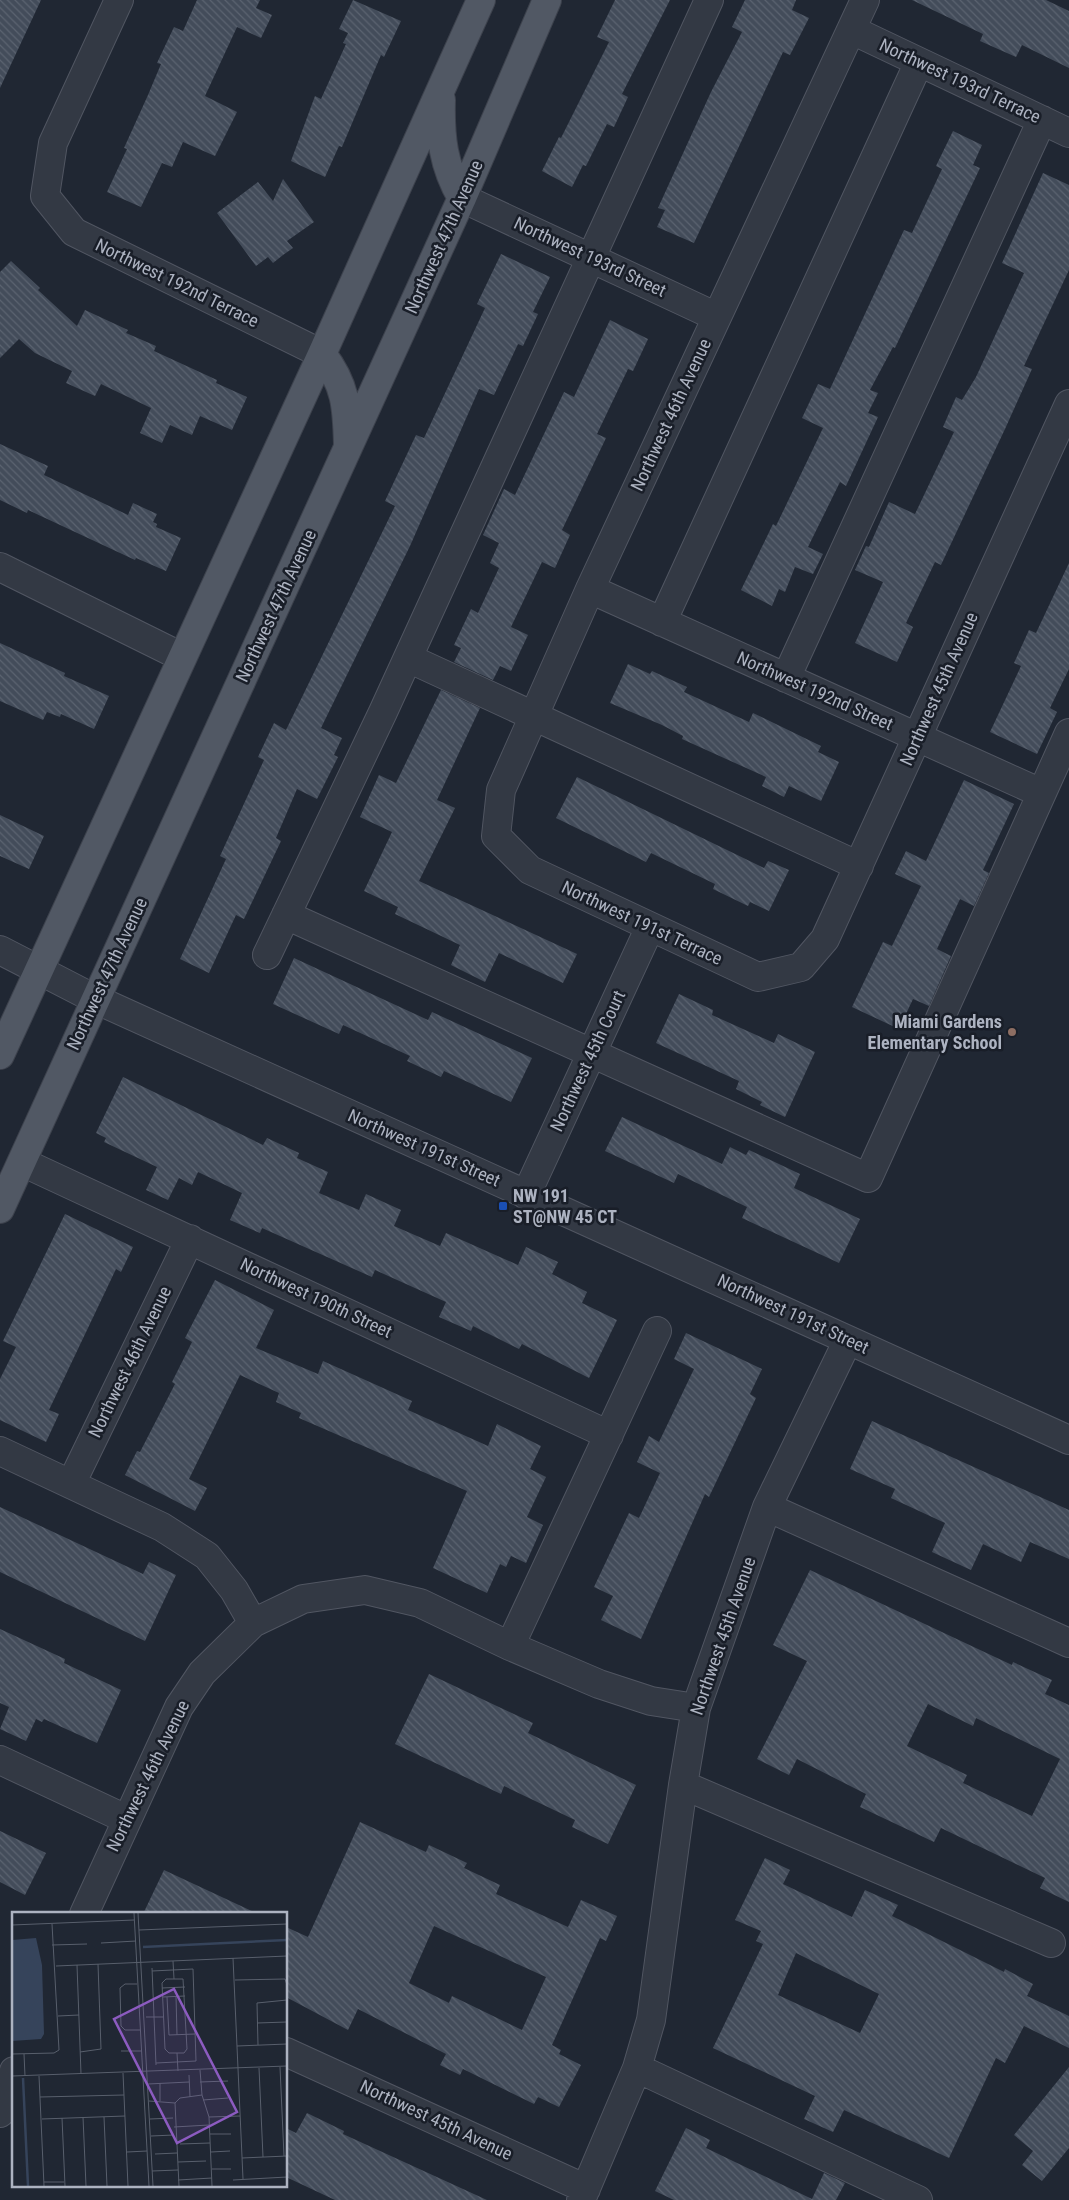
<svg xmlns="http://www.w3.org/2000/svg" width="1069" height="2200" viewBox="0 0 1069 2200" font-family="'Roboto Condensed',sans-serif">
	<defs>
		<pattern id="building-back-hatch" width="6" height="6" patternUnits="userSpaceOnUse" patternTransform="scale(1.25)"><rect width="6" height="6" fill="#434c5a"/><path d="M-1 5l2 2M0 0l6 6M5-1l2 2" fill="none" stroke="#5b6370"/></pattern>
	</defs>
	<rect width="100%" height="100%" fill="#202733"/>
	<path fill="url(#building-back-hatch)" fill-rule="evenodd" d="M 0,0 L 41,0 L 0,88 Z
		M 197,0 L 260,0 L 256,8 L 272,15 L 261,38 L 237,27 L 205,96 L 237,112 L 215,156 L 183,142 L 172,167 L 162,163 L 141,207 L 107,192 L 127,149 L 124,148 L 148,95 L 161,64 L 157,63 L 174,27 L 183,31 Z
		M 353,0 L 401,21 L 384,57 L 381,55 L 342,147 L 339,146 L 325,177 L 291,161 L 315,96 L 321,99 L 346,44 L 343,43 L 348,33 L 339,29 Z
		M 615,0 L 670,0 L 622,94 L 628,97 L 614,127 L 607,124 L 586,166 L 583,165 L 572,187 L 542,171 L 559,137 L 561,138 L 609,42 L 597,37 Z
		M 745,0 L 796,0 L 792,10 L 809,18 L 790,55 L 783,52 L 694,243 L 657,227 L 665,210 L 658,208 L 711,92 L 742,32 L 732,27 Z
		M 912,0 L 1046,0 L 1069,11 L 1069,68 L 1022,45 L 1016,57 L 980,41 L 983,34 Z
		M 953,131 L 982,145 L 973,165 L 980,168 L 895,348 L 893,347 L 870,390 L 878,393 L 868,413 L 878,417 L 846,486 L 840,482 L 808,547 L 823,554 L 813,574 L 795,567 L 785,592 L 779,589 L 772,606 L 741,590 L 773,524 L 776,526 L 823,428 L 802,418 L 818,384 L 830,389 L 904,230 L 912,233 L 942,169 L 936,166 Z
		M 1043,173 L 1069,185 L 1069,270 L 1024,366 L 1032,369 L 1005,429 L 941,565 L 935,562 L 906,623 L 913,627 L 897,662 L 855,643 L 883,582 L 855,570 L 866,546 L 869,547 L 889,502 L 915,514 L 954,432 L 943,427 L 956,397 L 962,400 L 976,377 L 1024,273 L 1002,263 Z
		M 283,179 L 314,222 L 287,241 L 293,248 L 283,255 L 273,263 L 268,257 L 256,266 L 217,213 L 258,182 L 273,201 Z
		M 501,254 L 550,277 L 533,312 L 538,314 L 523,346 L 518,344 L 494,395 L 479,389 L 410,546 L 321,728 L 342,738 L 334,755 L 338,757 L 317,799 L 297,789 L 276,838 L 281,841 L 244,919 L 236,915 L 209,973 L 180,959 L 226,859 L 220,856 L 264,760 L 258,757 L 274,723 L 286,730 L 395,506 L 385,501 L 416,435 L 424,438 L 485,308 L 477,304 Z
		M 11,261 L 40,288 L 38,290 L 77,326 L 85,310 L 128,330 L 126,333 L 156,346 L 154,351 L 217,380 L 216,383 L 247,397 L 232,430 L 200,416 L 192,435 L 170,425 L 162,443 L 140,433 L 151,408 L 101,384 L 95,396 L 66,383 L 72,371 L 35,353 L 19,339 L 0,358 L 0,272 Z
		M 610,320 L 648,339 L 633,371 L 628,369 L 597,434 L 606,438 L 562,530 L 570,535 L 555,568 L 542,562 L 511,627 L 528,635 L 511,671 L 500,666 L 493,680 L 454,662 L 461,648 L 454,645 L 471,609 L 478,613 L 499,568 L 490,563 L 499,543 L 483,535 L 504,489 L 515,495 L 564,392 L 574,397 Z
		M 0,444 L 48,466 L 44,475 L 128,515 L 133,503 L 157,514 L 153,522 L 157,524 L 156,527 L 181,538 L 166,571 L 136,558 L 135,560 L 28,510 L 27,513 L 0,500 Z
		M 1069,563 L 1069,669 L 1050,708 L 1057,712 L 1037,754 L 990,732 L 1021,666 L 1014,663 L 1029,630 L 1036,633 Z
		M 0,643 L 65,673 L 64,676 L 109,696 L 94,729 L 61,714 L 60,717 L 47,712 L 43,720 L 0,701 Z
		M 628,664 L 650,674 L 652,671 L 687,687 L 684,692 L 749,722 L 753,713 L 821,746 L 818,752 L 839,762 L 821,801 L 789,786 L 784,797 L 762,786 L 766,777 L 682,739 L 683,736 L 662,725 L 610,703 Z
		M 441,690 L 480,708 L 437,800 L 455,808 L 419,881 L 577,954 L 563,983 L 499,953 L 485,982 L 451,965 L 460,945 L 395,914 L 398,907 L 364,891 L 392,832 L 360,817 L 379,775 L 396,783 Z
		M 577,777 L 764,868 L 768,861 L 789,870 L 769,911 L 750,902 L 748,906 L 713,889 L 715,884 L 651,853 L 646,862 L 556,818 Z
		M 964,780 L 1014,804 L 983,870 L 989,873 L 974,906 L 960,899 L 937,949 L 951,956 L 929,1006 L 913,999 L 899,1029 L 852,1007 L 883,942 L 892,946 L 921,886 L 895,874 L 906,851 L 926,861 Z
		M 0,815 L 44,836 L 29,869 L 0,856 Z
		M 294,958 L 428,1020 L 432,1012 L 532,1058 L 511,1102 L 444,1071 L 441,1077 L 407,1061 L 410,1056 L 343,1025 L 339,1034 L 273,1004 Z
		M 679,994 L 713,1010 L 712,1015 L 774,1043 L 778,1034 L 815,1052 L 785,1117 L 760,1105 L 762,1102 L 736,1089 L 739,1081 L 656,1043 Z
		M 123,1077 L 263,1145 L 267,1138 L 299,1153 L 297,1158 L 328,1172 L 319,1193 L 359,1210 L 366,1194 L 401,1210 L 394,1226 L 440,1246 L 446,1233 L 518,1265 L 526,1247 L 558,1262 L 552,1274 L 587,1292 L 582,1303 L 617,1320 L 589,1378 L 522,1344 L 519,1349 L 473,1326 L 471,1331 L 439,1317 L 446,1302 L 375,1270 L 372,1277 L 262,1228 L 260,1233 L 230,1220 L 242,1193 L 198,1172 L 192,1185 L 179,1178 L 168,1200 L 146,1190 L 157,1167 L 104,1142 L 106,1138 L 96,1133 Z
		M 622,1117 L 722,1164 L 730,1147 L 746,1155 L 749,1150 L 800,1174 L 794,1188 L 860,1219 L 839,1263 L 742,1218 L 747,1207 L 678,1174 L 674,1183 L 605,1151 Z
		M 65,1214 L 133,1247 L 121,1272 L 116,1269 L 49,1410 L 59,1414 L 46,1442 L 0,1420 L 0,1379 L 16,1347 L 3,1341 Z
		M 215,1280 L 274,1310 L 256,1348 L 318,1374 L 323,1361 L 412,1401 L 408,1410 L 488,1446 L 497,1424 L 541,1446 L 530,1469 L 546,1477 L 527,1517 L 543,1525 L 526,1563 L 511,1556 L 506,1567 L 500,1564 L 487,1593 L 433,1568 L 467,1491 L 299,1418 L 301,1413 L 276,1402 L 279,1393 L 240,1375 L 189,1479 L 207,1488 L 195,1511 L 125,1475 L 137,1451 L 140,1452 L 175,1384 L 172,1382 L 192,1342 L 185,1338 Z
		M 686,1333 L 762,1369 L 750,1394 L 756,1398 L 709,1497 L 705,1494 L 641,1639 L 601,1620 L 613,1596 L 594,1587 L 629,1513 L 639,1518 L 660,1473 L 637,1462 L 649,1436 L 659,1442 L 694,1369 L 674,1359 Z
		M 872,1421 L 1069,1510 L 1069,1559 L 1030,1542 L 1021,1562 L 983,1544 L 971,1570 L 932,1552 L 945,1523 L 891,1498 L 895,1489 L 850,1469 Z
		M 0,1507 L 143,1574 L 149,1562 L 176,1575 L 145,1641 L 0,1572 Z
		M 810,1570 L 1012,1665 L 1013,1662 L 1052,1680 L 1045,1694 L 1069,1705 L 1069,1902 L 1040,1888 L 1045,1878 L 941,1828 L 934,1842 L 860,1807 L 866,1794 L 797,1759 L 789,1775 L 757,1759 L 807,1661 L 773,1645 ZM 928,1704 L 973,1726 L 976,1718 L 1060,1759 L 1032,1816 L 963,1783 L 967,1775 L 907,1746 Z
		M 0,1629 L 65,1659 L 64,1663 L 121,1690 L 97,1743 L 44,1719 L 42,1722 L 36,1719 L 26,1741 L 0,1729 L 9,1707 L 0,1703 Z
		M 429,1674 L 533,1723 L 528,1733 L 636,1785 L 608,1844 L 572,1827 L 575,1820 L 504,1786 L 501,1794 L 395,1744 Z
		M 360,1822 L 426,1852 L 429,1845 L 467,1863 L 464,1868 L 500,1885 L 496,1894 L 568,1927 L 581,1900 L 617,1916 L 606,1941 L 600,1938 L 552,2045 L 561,2050 L 559,2054 L 581,2065 L 559,2107 L 538,2097 L 534,2104 L 463,2069 L 460,2075 L 440,2065 L 446,2054 L 358,2009 L 348,2030 L 286,1997 L 286,1927 L 308,1937 ZM 434,1926 L 546,1977 L 522,2030 L 452,1996 L 449,2003 L 409,1983 Z
		M 0,1831 L 46,1853 L 25,1895 L 0,1882 Z
		M 765,1858 L 790,1870 L 783,1884 L 852,1917 L 865,1890 L 898,1905 L 892,1916 L 1004,1972 L 1005,1969 L 1033,1984 L 1027,1996 L 1069,2016 L 1069,2048 L 1024,2026 L 1005,2063 L 996,2058 L 949,2158 L 844,2110 L 833,2132 L 804,2119 L 815,2096 L 713,2048 L 763,1944 L 756,1941 L 761,1931 L 735,1920 ZM 796,1953 L 879,1994 L 860,2033 L 778,1995 Z
		M 164,1870 L 258,1914 L 143,1914 Z
		M 1069,2067 L 1069,2148 L 1042,2181 L 1022,2165 L 1033,2151 L 1014,2135 Z
		M 307,2113 L 344,2131 L 343,2134 L 487,2200 L 335,2200 L 286,2177 L 286,2128 L 296,2133 Z
		M 686,2128 L 710,2140 L 706,2148 L 812,2199 L 824,2173 L 845,2183 L 836,2200 L 674,2200 L 655,2191 Z"/>
	<g fill="none" stroke-linecap="round" stroke-linejoin="round">
		<defs>
			<path id="minor" d="M 119,0 L 53,143 L 45,196 L 74,232 L 322,354
				M 865,0 L 590,589 L 501,790 L 496,836 L 530,870 L 758,977 L 801,967 L 825,939 L 1069,404
				M 852,30 L 1069,133
				M 462,198 L 717,317
				M 0,567 L 182,657
				M 590,589 L 1041,793
				M 662,622 L 919,62
				M 408,658 L 859,866
				M 786,678 L 1042,120
				M 286,915 L 868,1178 L 1069,733
				M 0,950 L 95,999 L 1069,1440
				M 267,955 L 383,712 L 709,0
				M 22,1162 L 609,1435
				M 526,1195 L 650,927
				M 0,1451 L 162,1527 L 207,1556 L 234,1590 L 253,1623
				M 71,1484 L 190,1239
				M 767,1507 L 1069,1643
				M 510,1646 L 657,1331
				M 0,1760 L 126,1819
				M 683,1785 L 1051,1943
				M 84,1914 L 179,1707 L 202,1673 L 253,1623 L 303,1599 L 365,1590 L 420,1603 L 510,1646 L 599,1684 L 651,1701 L 696,1708
				M 286,2052 L 586,2189
				M 637,2068 L 918,2200
				M 0,2113 L 14,2071
				M 581,2200 L 637,2068 L 651,2020 L 683,1785 L 696,1708 L 767,1507 L 848,1340"/>
			<path id="major" d="M 441,100 C 440,137 443,166 462,198
				M 322,354 C 346,385 347,407 348,445
				M 0,1055 L 322,354 L 481,0
				M 0,1209 L 462,198 L 547,0"/>
		</defs>
		<use href="#minor" stroke="#515662" stroke-width="30"/>
		<use href="#major" stroke="#3d424d" stroke-width="30"/>
		<use href="#minor" stroke="#333944" stroke-width="28"/>
		<use href="#major" stroke="#515864" stroke-width="28"/>
	</g>
	<circle fill="#8d6e63" stroke="#191e28" stroke-width="2" cx="1012" cy="1032" r="5"/>
	<rect fill="#1a4fb4" stroke="#191e28" stroke-width="2" x="498" y="1201" width="10" height="10" rx="2.5"/>
	<g text-anchor="middle" stroke-width="5" stroke-linejoin="round" paint-order="stroke">
		<g font-size="18" fill="#adb3c1" stroke="#191e28">
			<text transform="translate(960 81) rotate(25)" y="6">Northwest 193rd Terrace</text>
			<text transform="translate(444 237) rotate(-66)" y="6">Northwest 47th Avenue</text>
			<text transform="translate(590 257) rotate(25)" y="6">Northwest 193rd Street</text>
			<text transform="translate(177 283) rotate(26)" y="6">Northwest 192nd Terrace</text>
			<text transform="translate(671 415) rotate(-65)" y="6">Northwest 46th Avenue</text>
			<text transform="translate(276 606) rotate(-65)" y="6">Northwest 47th Avenue</text>
			<text transform="translate(939 689) rotate(-66)" y="6">Northwest 45th Avenue</text>
			<text transform="translate(815 691) rotate(24)" y="6">Northwest 192nd Street</text>
			<text transform="translate(642 923) rotate(25)" y="6">Northwest 191st Terrace</text>
			<text transform="translate(107 974) rotate(-65)" y="6">Northwest 47th Avenue</text>
			<text transform="translate(588 1061) rotate(-65)" y="6">Northwest 45th Court</text>
			<text transform="translate(424 1148) rotate(24)" y="6">Northwest 191st Street</text>
			<text transform="translate(316 1298) rotate(25)" y="6">Northwest 190th Street</text>
			<text transform="translate(793 1314) rotate(25)" y="6">Northwest 191st Street</text>
			<text transform="translate(130 1362) rotate(-64)" y="6">Northwest 46th Avenue</text>
			<text transform="translate(723 1636) rotate(-71)" y="6">Northwest 45th Avenue</text>
			<text transform="translate(148 1776) rotate(-64)" y="6">Northwest 46th Avenue</text>
			<text transform="translate(436 2120) rotate(25)" y="6">Northwest 45th Avenue</text>
		</g>
		<g font-size="18" font-weight="bold" fill="#adb3c1" stroke="#191e28" text-anchor="end">
			<text x="1002" y="1028">Miami Gardens<tspan x="1002" dy="21">Elementary School</tspan></text>
			<text x="513" y="1202" text-anchor="start">NW 191<tspan x="513" dy="21">ST@NW 45 CT</tspan></text>
		</g>
	</g>
	<g transform="translate(12 1912)">
		<rect width="275" height="275" fill="#202733"/>
		<path d="M 24,26 L 30,53 L 32,122 L 29,127 L 0,129 L 0,28 Z" fill="#36445b"/>
		<path fill="none" stroke="#36445b" stroke-width="2.5" d="M 131,35 L 275,28M 11,166 L 16,274"/>
		<path fill="none" stroke="#585f6c" stroke-width="1" d="M 122,1 L 137,274M 126,1 L 141,274M 0,13 L 122,8M 127,18 L 275,12M 89,31 L 124,29M 40,33 L 75,32M 221,46 L 231,267M 161,49 L 162,67M 65,53 L 69,162M 44,54 L 275,44M 140,56 L 144,153M 140,59 L 181,57 L 184,149 L 144,151M 171,67 L 175,137 L 172,141 L 157,141 L 153,137 L 150,71 L 154,67 ZM 223,68 L 273,67 L 275,73M 125,72 L 113,72 L 108,76 L 109,114 L 113,118 L 128,118M 150,76 L 173,75M 164,84 L 165,123M 151,85 L 173,84M 155,85 L 157,123M 46,104 L 67,103M 134,105 L 151,105M 245,111 L 275,110M 157,123 L 183,122M 246,133 L 245,91 L 275,88M 225,134 L 275,132M 109,139 L 130,139M 68,140 L 89,137 L 86,52M 165,141 L 166,159M 0,142 L 42,141 L 47,138 L 40,12M 12,142 L 13,164M 268,155 L 272,244M 247,156 L 251,245M 188,158 L 190,183 L 197,205 L 200,274M 111,161 L 116,274M 177,163 L 178,185M 0,164 L 275,154M 27,164 L 32,274M 188,170 L 216,169M 148,171 L 148,189M 136,172 L 177,170M 28,185 L 112,183M 191,188 L 216,186M 137,189 L 163,191M 163,191 L 167,274M 163,191 L 168,186 L 190,183M 71,205 L 74,274M 92,205 L 95,274M 197,205 L 228,204M 50,206 L 53,274M 30,207 L 113,204M 138,207 L 161,206M 162,215 L 197,213M 198,222 L 219,222M 139,224 L 162,223M 168,232 L 198,231M 115,240 L 135,239M 199,240 L 218,239M 143,242 L 165,241M 230,246 L 275,244M 166,250 L 194,249M 200,257 L 219,257M 140,259 L 166,258M 166,268 L 200,266M 221,268 L 275,265M 32,270 L 52,270"/>
		<path fill="#8c5bc0" fill-opacity="0.15" stroke="#8c5bc0" stroke-width="2.5" d="M 162,77 L 225,200 L 165,231 L 102,107 Z"/>
		<rect width="275" height="275" fill="none" stroke="#adb3c1" stroke-width="2.5"/>
	</g>
</svg>
